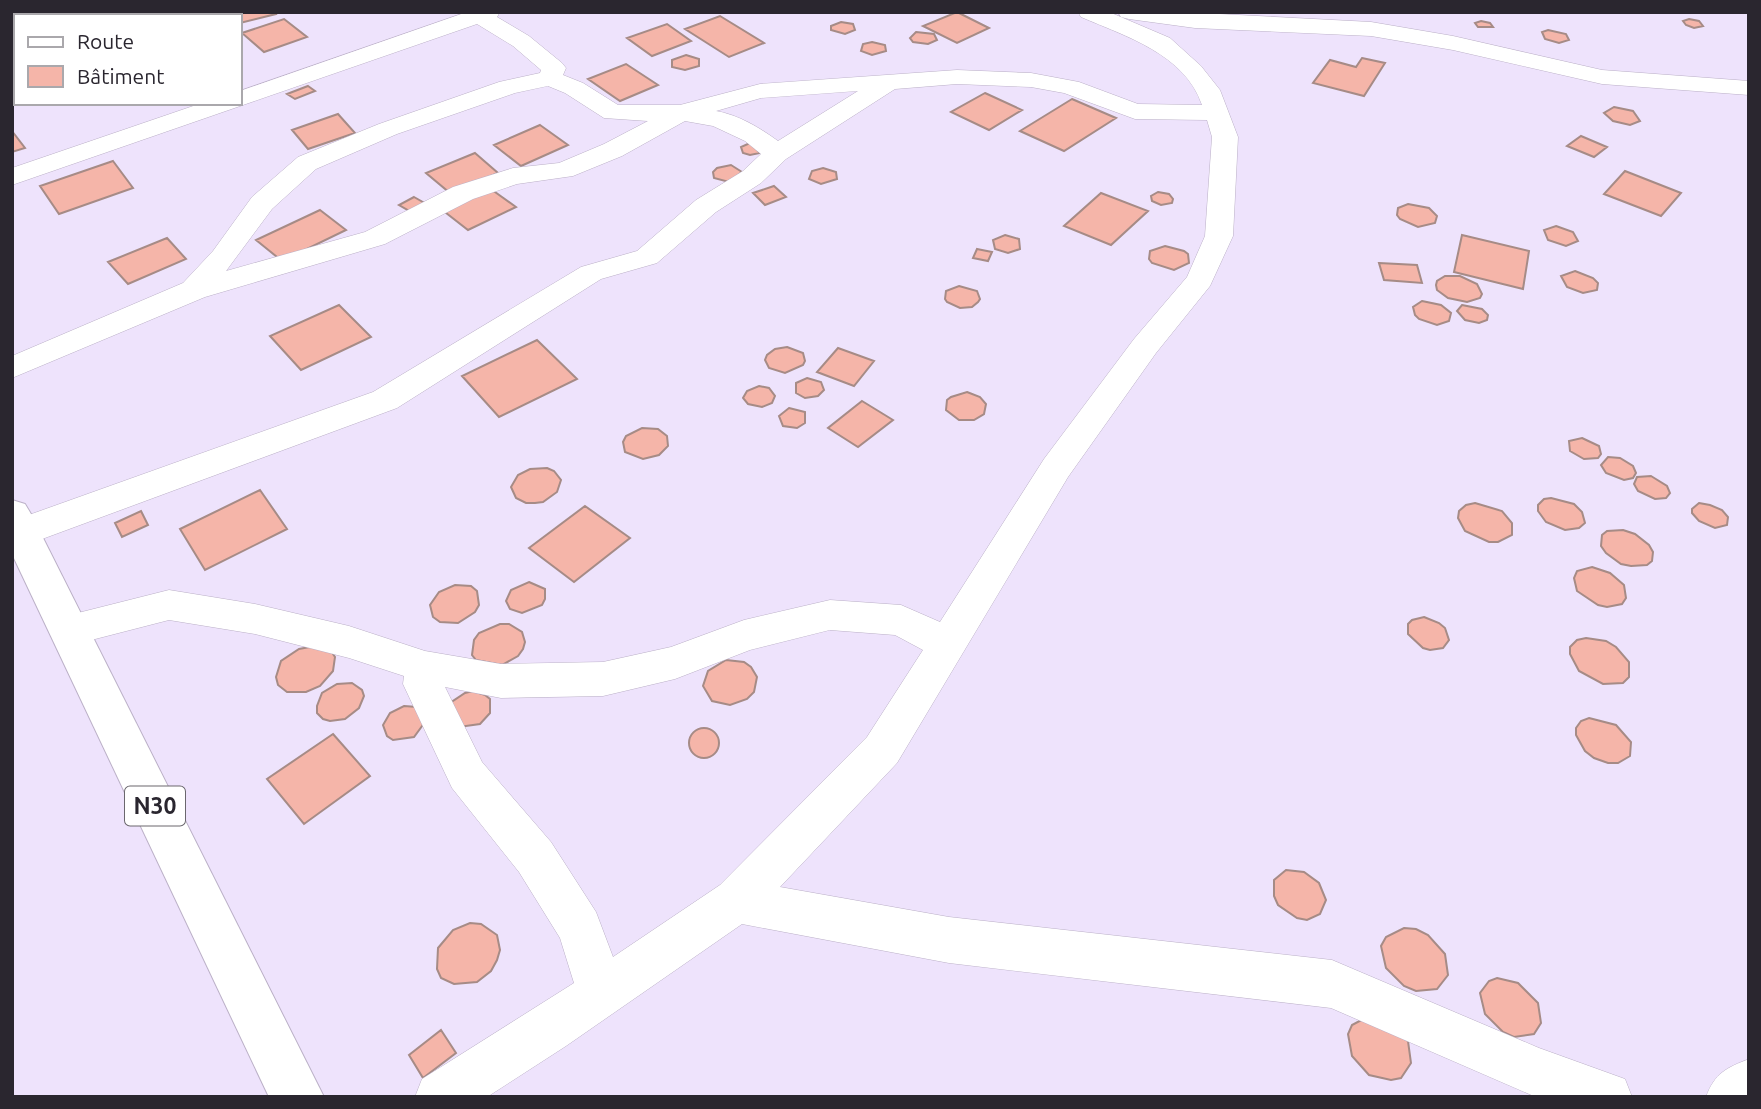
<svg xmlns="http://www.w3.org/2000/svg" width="1761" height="1109" viewBox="0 0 1761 1109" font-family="Ubuntu,sans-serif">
	<rect width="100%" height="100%" fill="#eee3fc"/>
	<path fill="#f5b5a9" stroke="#a68b86" stroke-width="2" d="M 222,12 L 275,12 L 276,14 L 240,23 L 240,16 L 217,16 L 223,14 Z
		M 957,12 L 989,28 L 957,43 L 923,26 Z
		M 720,16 L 764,43 L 729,57 L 685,29 Z
		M 284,19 L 307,37 L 264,52 L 242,33 Z
		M 1689,19 L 1699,21 L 1703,26 L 1694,28 L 1686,25 L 1683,21 Z
		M 1481,21 L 1490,23 L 1493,27 L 1478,27 L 1475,23 Z
		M 841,22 L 853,24 L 855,30 L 845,34 L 831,30 L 831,26 Z
		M 667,24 L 691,41 L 652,56 L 627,38 Z
		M 1548,30 L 1566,34 L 1569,40 L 1559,43 L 1545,39 L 1542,32 Z
		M 916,32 L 934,34 L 937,40 L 928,44 L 913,42 L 910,38 Z
		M 872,42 L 885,45 L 886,51 L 872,55 L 861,51 L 863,44 Z
		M 686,55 L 699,59 L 699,66 L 685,70 L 672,67 L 672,60 Z
		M 1362,58 L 1385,63 L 1364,96 L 1313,83 L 1330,60 L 1356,67 Z
		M 626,64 L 658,85 L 620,101 L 588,79 Z
		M 308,86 L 315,91 L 295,99 L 287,94 Z
		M 985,93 L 1022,110 L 989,130 L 951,112 Z
		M 1072,99 L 1116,118 L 1064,151 L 1020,131 Z
		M 1614,107 L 1633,111 L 1640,121 L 1630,125 L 1613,121 L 1604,113 Z
		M 338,114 L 355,133 L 308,149 L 292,130 Z
		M 540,125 L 568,145 L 521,166 L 494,145 Z
		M 12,131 L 25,148 L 12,152 Z
		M 1581,136 L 1607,147 L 1594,157 L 1567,146 Z
		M 750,143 L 760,153 L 750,155 L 743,153 L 741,147 Z
		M 475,153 L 498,173 L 450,193 L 426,173 Z
		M 113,161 L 133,188 L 59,214 L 40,186 Z
		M 731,165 L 742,172 L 729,182 L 714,178 L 713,172 L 717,168 Z
		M 823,168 L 836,172 L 837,179 L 821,184 L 809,179 L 812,171 Z
		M 1625,171 L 1681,193 L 1661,216 L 1604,194 Z
		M 774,186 L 786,197 L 765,205 L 753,193 Z
		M 488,187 L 516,207 L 468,230 L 441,209 Z
		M 1158,192 L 1169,194 L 1173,199 L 1172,203 L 1161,205 L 1152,201 L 1151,196 Z
		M 1101,193 L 1148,211 L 1111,245 L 1064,226 Z
		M 414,197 L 428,205 L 413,213 L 399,205 Z
		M 1408,204 L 1429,208 L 1437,216 L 1435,223 L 1418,227 L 1400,219 L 1397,215 L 1398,208 Z
		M 320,210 L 346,230 L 282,261 L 256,240 Z
		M 1556,226 L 1573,232 L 1578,241 L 1566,246 L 1548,240 L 1544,230 Z
		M 1005,235 L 1019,239 L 1020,249 L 1008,253 L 995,249 L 993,240 Z
		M 1462,235 L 1529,251 L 1523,289 L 1454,272 Z
		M 167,238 L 186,259 L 128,284 L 108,262 Z
		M 1165,246 L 1184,251 L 1188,254 L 1189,263 L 1174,270 L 1152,263 L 1149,259 L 1150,251 Z
		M 977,249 L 992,252 L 988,261 L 973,258 Z
		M 1379,263 L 1417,265 L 1422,283 L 1384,280 Z
		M 1575,271 L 1593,278 L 1598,283 L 1597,290 L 1583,293 L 1567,287 L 1561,276 Z
		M 1445,276 L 1460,276 L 1477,284 L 1482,294 L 1480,298 L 1467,302 L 1448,298 L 1437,290 L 1436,285 L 1437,281 Z
		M 959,286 L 977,291 L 980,299 L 978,302 L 972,307 L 960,308 L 947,302 L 945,299 L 946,291 Z
		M 1422,301 L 1441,305 L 1451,313 L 1449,321 L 1437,325 L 1419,319 L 1415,315 L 1413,307 Z
		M 339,305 L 371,337 L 301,370 L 270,336 Z
		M 1462,305 L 1482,309 L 1488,315 L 1487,320 L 1479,323 L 1465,320 L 1457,311 Z
		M 537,340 L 577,379 L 499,417 L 462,376 Z
		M 787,347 L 803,353 L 805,361 L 803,365 L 785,373 L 769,368 L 765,360 L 767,355 L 775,349 Z
		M 838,348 L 874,361 L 854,386 L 817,372 Z
		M 807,378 L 821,382 L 824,390 L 818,396 L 805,398 L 796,393 L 796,383 Z
		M 759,386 L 769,388 L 775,396 L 772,403 L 762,407 L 748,404 L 743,398 L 747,391 Z
		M 967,392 L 980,397 L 986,404 L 984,414 L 974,420 L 959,420 L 946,410 L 947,400 L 951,397 Z
		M 862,401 L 893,420 L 858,447 L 828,428 Z
		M 789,408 L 805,412 L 805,423 L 797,428 L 783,426 L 779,416 Z
		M 642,428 L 658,429 L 667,436 L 668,446 L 659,455 L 643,459 L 625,452 L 623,442 L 626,436 Z
		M 1582,438 L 1599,446 L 1601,454 L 1598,458 L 1584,459 L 1570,451 L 1569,441 Z
		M 1608,457 L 1620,458 L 1633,466 L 1636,473 L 1633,478 L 1624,480 L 1606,473 L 1601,465 Z
		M 547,468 L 554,471 L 561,480 L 557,492 L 543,502 L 535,503 L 526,503 L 516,498 L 511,487 L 518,475 L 530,469 Z
		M 1651,476 L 1667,486 L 1670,493 L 1666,498 L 1655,499 L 1638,491 L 1634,484 L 1637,477 Z
		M 260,490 L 287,529 L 205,570 L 180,529 Z
		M 1551,498 L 1574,504 L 1582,512 L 1585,523 L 1579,528 L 1565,530 L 1546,522 L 1538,511 L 1538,505 L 1544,499 Z
		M 1475,503 L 1502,511 L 1512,523 L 1512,535 L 1498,542 L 1489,542 L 1465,531 L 1458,518 L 1459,511 L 1466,505 Z
		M 1699,503 L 1710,505 L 1722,510 L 1728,517 L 1727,525 L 1715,528 L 1699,521 L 1692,513 L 1692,509 Z
		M 585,506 L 630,538 L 574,582 L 529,548 Z
		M 141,511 L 148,525 L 122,537 L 115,523 Z
		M 1623,530 L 1635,534 L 1649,545 L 1653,552 L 1652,561 L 1647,565 L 1631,566 L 1621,564 L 1606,553 L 1601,546 L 1602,535 L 1607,531 Z
		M 1592,567 L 1610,573 L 1624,585 L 1626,598 L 1622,604 L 1607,607 L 1598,605 L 1577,591 L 1574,578 L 1577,571 Z
		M 529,582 L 545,589 L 545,599 L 542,605 L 522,613 L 510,609 L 506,601 L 511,590 Z
		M 455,585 L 471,586 L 477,591 L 479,605 L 475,612 L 458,623 L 440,622 L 433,617 L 430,605 L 439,592 Z
		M 1424,617 L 1439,623 L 1445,628 L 1449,640 L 1443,648 L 1430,650 L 1423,648 L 1408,634 L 1408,624 L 1412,620 Z
		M 500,624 L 509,624 L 522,632 L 525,642 L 523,649 L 518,656 L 502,665 L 476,660 L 472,655 L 474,640 L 479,633 Z
		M 1586,638 L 1606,641 L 1616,647 L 1629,662 L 1629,677 L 1623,683 L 1603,684 L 1579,671 L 1570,654 L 1570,647 L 1577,640 Z
		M 315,646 L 331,651 L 335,657 L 333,671 L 320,686 L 306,692 L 287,692 L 278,685 L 276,677 L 281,661 L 299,649 Z
		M 726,660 L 744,662 L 751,667 L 757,677 L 754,692 L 747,699 L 730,705 L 712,701 L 703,686 L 708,671 Z
		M 352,683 L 362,690 L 364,696 L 359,708 L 345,719 L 330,721 L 323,719 L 317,713 L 317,706 L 322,693 L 337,684 Z
		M 473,691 L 485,695 L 490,699 L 490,713 L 480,724 L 459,727 L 450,703 L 465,693 Z
		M 404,706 L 417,707 L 425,722 L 414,737 L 393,740 L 387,736 L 383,725 L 390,713 Z
		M 1589,718 L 1616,725 L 1631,742 L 1630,756 L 1618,763 L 1608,763 L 1594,758 L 1585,751 L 1576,735 L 1576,728 L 1581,721 Z
		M689 743a15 15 0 1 1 30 0a15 15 0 1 1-30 0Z
		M 333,734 L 370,776 L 304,824 L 267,779 Z
		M 1286,870 L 1304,872 L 1319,883 L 1326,900 L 1320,914 L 1307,920 L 1297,918 L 1278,905 L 1274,896 L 1274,880 Z
		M 470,923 L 481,924 L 497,935 L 500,950 L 497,960 L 491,971 L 477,982 L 454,984 L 441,978 L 437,969 L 438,948 L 453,930 Z
		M 1404,928 L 1416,929 L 1428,935 L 1445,954 L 1448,975 L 1437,989 L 1416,991 L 1404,986 L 1386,968 L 1381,946 L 1386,937 Z
		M 1497,978 L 1518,983 L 1538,1003 L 1541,1023 L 1534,1034 L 1514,1037 L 1503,1032 L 1485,1014 L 1480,993 L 1489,981 Z
		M 1367,1017 L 1408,1041 L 1411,1063 L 1401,1078 L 1391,1080 L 1369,1075 L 1352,1056 L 1348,1034 L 1352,1025 Z
		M 441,1030 L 456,1053 L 423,1078 L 409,1055 Z"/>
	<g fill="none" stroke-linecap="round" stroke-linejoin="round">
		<defs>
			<path id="minor" d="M 467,12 L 500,12 L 497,17 L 529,36 L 562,63 L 566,68 L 563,75 L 583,83 L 618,105 L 680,105 L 760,84 L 957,70 L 1031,73 L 1079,82 L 1138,104 L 1202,105 C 1185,54 1125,36 1081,17 L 1078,12 L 1109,12 L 1170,38 L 1201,66 L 1220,90 L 1238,137 L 1233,236 L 1210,286 L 1156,353 L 1068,477 L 897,763 L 780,887 L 949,917 L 1332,960 L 1539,1048 L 1625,1079 L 1632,1097 L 1536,1097 L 1331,1008 L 949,963 L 742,924 L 566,1046 L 487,1097 L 415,1097 L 422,1079 L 574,983 L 560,938 L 519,872 L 452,788 L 403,684 L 404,676 L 349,658 L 255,634 L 169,620 L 68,646 L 54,641 L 49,630 L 54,619 L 169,590 L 255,604 L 349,626 L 425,651 L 501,664 L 603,662 L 671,647 L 744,620 L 830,600 L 901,605 L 940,622 L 1044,459 L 1134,339 L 1187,277 L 1205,236 L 1212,137 L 1207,120 L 1135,119 L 1064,93 L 1031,87 L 957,84 L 895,89 L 786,159 L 761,183 L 716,212 L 657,263 L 601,279 L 397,408 L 34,542 L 21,546 L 12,543 L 12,521 L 373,392 L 581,267 L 637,251 L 696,200 L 743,171 L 761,154 L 745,141 L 713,126 L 685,121 L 622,156 L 573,176 L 517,184 L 473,199 L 385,244 L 205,297 L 12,378 L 12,356 L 183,283 L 213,251 L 252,197 L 298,157 L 379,124 L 499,82 L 540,73 L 541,70 L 513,46 L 477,24 L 12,185 L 12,168 L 202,103 L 240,103 L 240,91 ZM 548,86 L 565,93 L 604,118 L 648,121 L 604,144 L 559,163 L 513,168 L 453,187 L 365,232 L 226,271 L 272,209 L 316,169 L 397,134 L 515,93 ZM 858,91 L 778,141 C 760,128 739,115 716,111 L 761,98 ZM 830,630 L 895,635 L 923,650 L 867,737 L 720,885 L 613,957 L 596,912 L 551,842 L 482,762 L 445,687 L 501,698 L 603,696 L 675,679 L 750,650 Z
				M 1118,12 L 1181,12 L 1371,22 L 1453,36 L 1602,70 L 1749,81 L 1749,95 L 1602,84 L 1453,50 L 1371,36 L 1195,28 L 1129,19 L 1121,17 Z
				M 1749,1059 L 1749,1097 L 1706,1097 C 1715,1073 1726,1068 1749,1059 Z"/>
			<path id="primary" d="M 12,500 L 25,504 L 31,514 L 324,1097 L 269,1097 L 12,554 Z"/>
		</defs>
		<use href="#minor" stroke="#bbb0c7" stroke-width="1"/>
		<use href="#primary" stroke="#bbb0c7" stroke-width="2"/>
		<use href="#minor" fill="#fff" fill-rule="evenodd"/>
		<use href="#primary" fill="#fff" fill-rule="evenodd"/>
	</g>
	<g text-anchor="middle" stroke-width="5" stroke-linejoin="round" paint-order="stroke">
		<rect fill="#fff" stroke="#6a676d" stroke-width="2" x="125" y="786.5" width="60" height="39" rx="5"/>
		<g font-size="23" font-weight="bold" fill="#2a262f">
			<text x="155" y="814">N30</text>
		</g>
	</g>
	<rect width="1761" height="1109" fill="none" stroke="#2a262f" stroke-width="28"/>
	<rect x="14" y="14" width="228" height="91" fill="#ffffff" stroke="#aaa8ac" stroke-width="2"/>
	<rect x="28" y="37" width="35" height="10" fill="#ffffff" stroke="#aaa8ac" stroke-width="2"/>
	<text x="77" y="49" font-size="21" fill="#2a262f">Route</text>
	<rect x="28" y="66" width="35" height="21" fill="#f5b5a9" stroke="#aaa8ac" stroke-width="2"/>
	<text x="77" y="84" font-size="21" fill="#2a262f">Bâtiment</text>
</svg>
